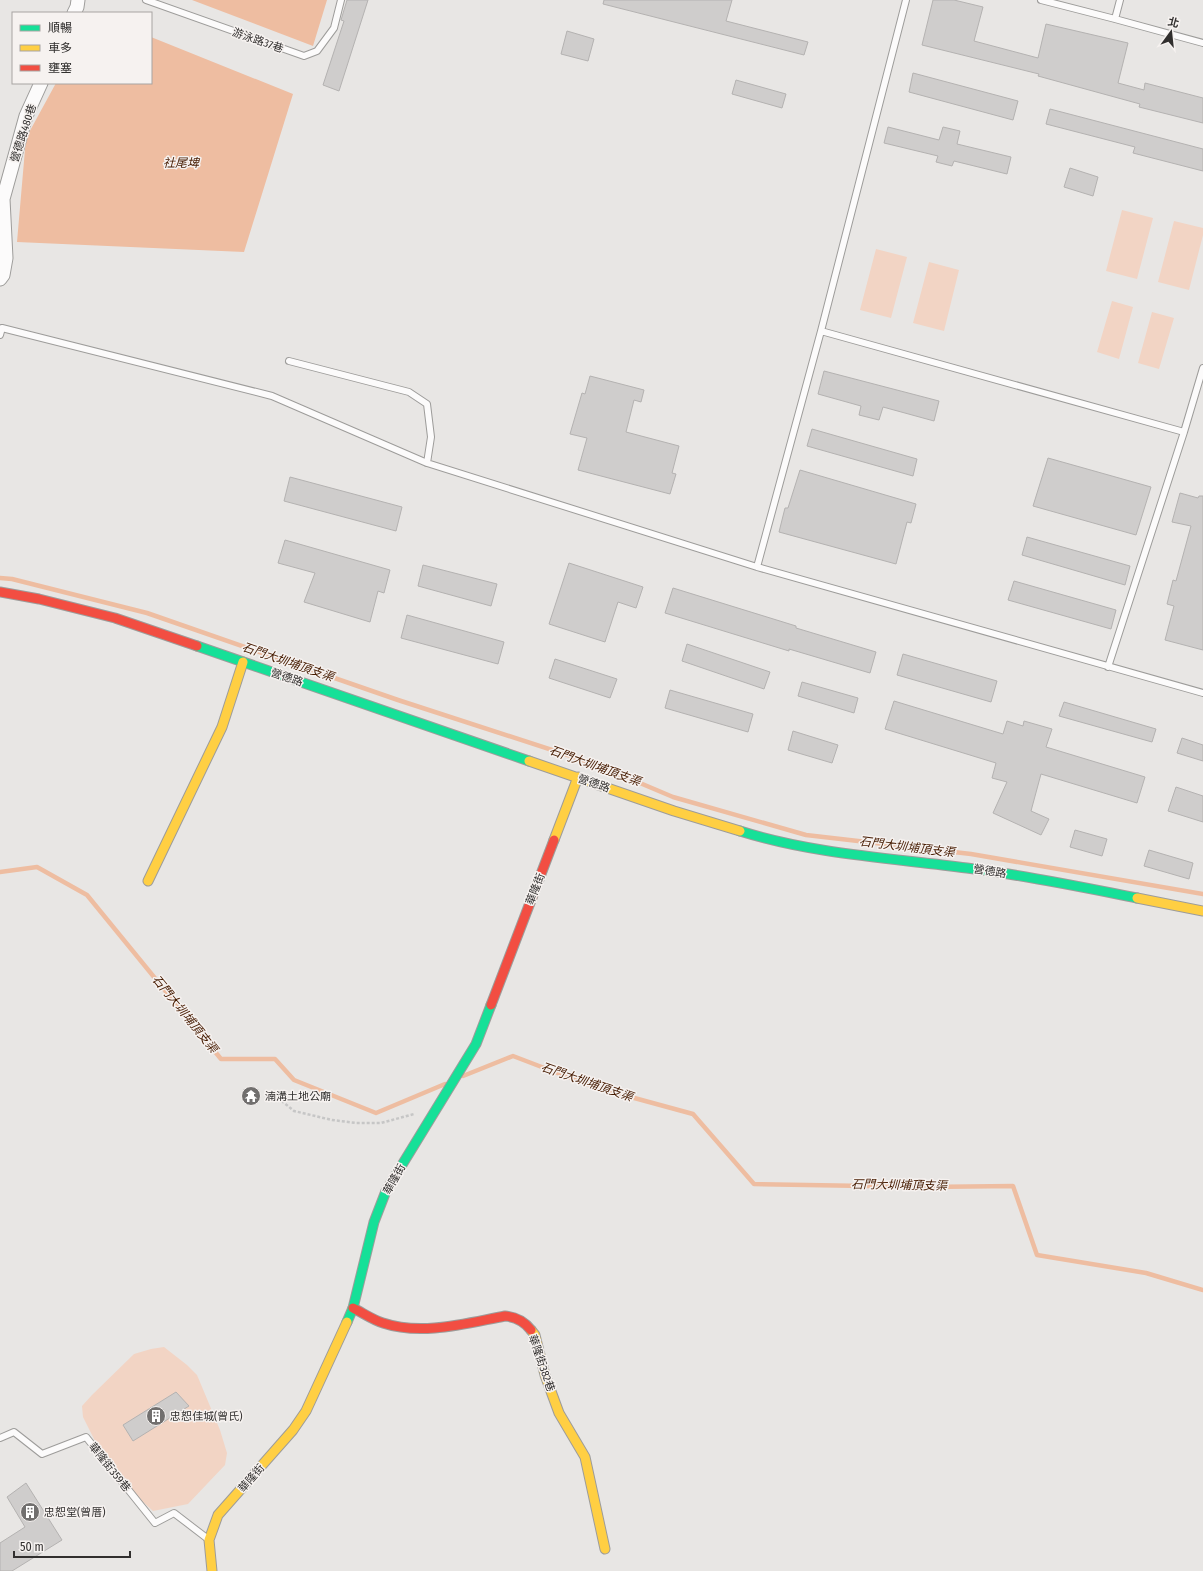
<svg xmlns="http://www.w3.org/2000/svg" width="1203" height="1571" viewBox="0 0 1203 1571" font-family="'Fira Sans Condensed','Noto Sans TC',sans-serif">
	<rect width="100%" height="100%" fill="#e8e6e4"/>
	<path fill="#f2d4c4" d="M 1122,210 L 1153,218 L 1137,279 L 1106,271 Z
		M 1174,221 L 1203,228 L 1203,235 L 1189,290 L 1158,282 Z
		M 876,249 L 907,257 L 891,318 L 860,310 Z
		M 929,262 L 959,270 L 944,331 L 913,323 Z
		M 1112,301 L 1133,307 L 1119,359 L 1097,352 Z
		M 1152,312 L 1174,318 L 1159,369 L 1138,363 Z
		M 164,1347 L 187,1365 L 197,1375 L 220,1430 L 227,1453 L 225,1465 L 188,1504 L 153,1511 L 131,1491 L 103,1457 L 83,1417 L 82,1406 L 92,1395 L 134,1354 L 151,1349 Z"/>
	<path fill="#eebda1" d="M 192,0 L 327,0 L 313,46 Z
		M 151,37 L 293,94 L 244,252 L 17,242 L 26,138 L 56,83 L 151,83 Z"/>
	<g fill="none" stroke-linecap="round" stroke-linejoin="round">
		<path stroke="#eebda1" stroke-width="4.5" d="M 0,578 L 12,579 L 147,613 L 398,700 L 595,764 L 673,797 L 806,835 L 971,854 L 1203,894
			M 0,872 L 37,867 L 87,895 L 221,1059 L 275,1059 L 294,1080 L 376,1113 L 445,1084
			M 463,1076 L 513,1056 L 594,1087 L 693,1114 L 754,1184 L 925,1187 L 1013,1186 L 1037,1255 L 1146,1273 L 1203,1290"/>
	</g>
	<path fill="#cfcdcc" stroke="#b4b2b1" d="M 347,0 L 368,0 L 339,91 L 323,85 L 344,21 L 341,20 Z
		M 604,0 L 732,0 L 726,21 L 808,42 L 804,55 L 603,4 Z
		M 933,0 L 954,0 L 983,7 L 974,41 L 1038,58 L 1046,24 L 1128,43 L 1118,83 L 1144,90 L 1145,83 L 1203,98 L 1203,123 L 1139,107 L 1140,104 L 1038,76 L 1039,74 L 922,45 Z
		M 567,31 L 594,39 L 588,61 L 561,54 Z
		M 913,73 L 1018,101 L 1013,120 L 909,92 Z
		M 736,80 L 786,94 L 782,108 L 732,94 Z
		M 1050,109 L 1203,149 L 1203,171 L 1133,153 L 1135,147 L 1046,124 Z
		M 888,127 L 939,140 L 943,127 L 960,131 L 957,144 L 1011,157 L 1007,174 L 954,161 L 952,166 L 936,162 L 938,156 L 884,143 Z
		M 1070,168 L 1098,177 L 1093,196 L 1064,187 Z
		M 824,371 L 939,401 L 934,421 L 883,407 L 879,420 L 859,415 L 861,406 L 818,394 Z
		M 590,376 L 644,390 L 641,402 L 634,400 L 626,432 L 679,446 L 672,473 L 676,474 L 670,494 L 578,470 L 587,438 L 570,434 L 582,393 L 585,394 Z
		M 812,429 L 917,459 L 913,476 L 807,446 Z
		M 1048,458 L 1151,487 L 1136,535 L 1033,506 Z
		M 800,470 L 916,504 L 911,523 L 907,522 L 896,564 L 779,532 L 785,508 L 788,508 Z
		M 290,477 L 402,507 L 396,531 L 284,501 Z
		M 1180,493 L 1198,498 L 1199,496 L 1203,496 L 1203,650 L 1165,640 L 1174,606 L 1167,604 L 1173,580 L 1176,581 L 1191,526 L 1172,522 Z
		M 1027,537 L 1130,566 L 1125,585 L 1022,555 Z
		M 285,540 L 390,570 L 384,593 L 378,591 L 370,622 L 304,602 L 315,573 L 278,563 Z
		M 569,563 L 643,587 L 636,608 L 618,602 L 605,642 L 549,624 Z
		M 423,565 L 497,584 L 491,606 L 418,586 Z
		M 1014,581 L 1116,610 L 1111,629 L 1008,600 Z
		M 673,588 L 796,626 L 796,628 L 876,652 L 870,673 L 789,649 L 789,651 L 665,613 Z
		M 407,615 L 504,642 L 498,664 L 401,638 Z
		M 687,644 L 770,672 L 764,689 L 682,661 Z
		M 903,654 L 997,681 L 991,702 L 897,675 Z
		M 555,659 L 617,679 L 610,698 L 549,678 Z
		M 802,682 L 858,698 L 854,713 L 798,696 Z
		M 670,690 L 753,714 L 748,732 L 665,708 Z
		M 894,701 L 1003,734 L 1007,721 L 1023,726 L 1024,721 L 1052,729 L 1046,747 L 1145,777 L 1137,803 L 1041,774 L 1031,811 L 1049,819 L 1041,835 L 993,813 L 1007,782 L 992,778 L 996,763 L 885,729 Z
		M 1064,702 L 1156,729 L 1152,742 L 1059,716 Z
		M 793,731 L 838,745 L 832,763 L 788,750 Z
		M 1182,738 L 1203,745 L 1203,761 L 1177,753 Z
		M 1176,787 L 1203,796 L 1203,822 L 1168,811 Z
		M 1075,830 L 1107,839 L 1102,856 L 1070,847 Z
		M 1149,850 L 1193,863 L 1189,879 L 1144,866 Z
		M 176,1392 L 189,1406 L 133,1441 L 123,1425 Z
		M 26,1483 L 62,1540 L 12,1571 L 0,1571 L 0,1543 L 25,1527 L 7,1497 Z"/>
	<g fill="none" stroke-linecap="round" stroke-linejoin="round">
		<defs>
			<path id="lane" d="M 146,0 L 304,56 L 317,51 L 334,28 L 341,0
				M 1041,0 L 1115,19
				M 1120,0 L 1115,19 L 1203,43
				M 821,331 L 1184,432
				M 0,335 L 2,328 L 272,396 L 427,463 L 757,567 L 1203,693
				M 289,361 L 409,392 L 427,404 L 431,437 L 427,463
				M 757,567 L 821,331 L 906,0
				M 1108,667 L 1184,432 L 1203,368
				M 0,1438 L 14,1432 L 42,1454 L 86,1437 L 155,1523 L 174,1513 L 208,1539"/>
			<path id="street" d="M 74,13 L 77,7 L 78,0
				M 0,279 L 3,275 L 6,258 L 3,199 L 26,116 L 41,83"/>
			<path id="fast" d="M 197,646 L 529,761
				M 740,831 C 813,854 891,858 967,868 C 1024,875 1081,887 1137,898
				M 347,1322 L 353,1308 L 374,1222 L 386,1191 L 476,1044 L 491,1005"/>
			<path id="slow" d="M 529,761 L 674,811 L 740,831
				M 554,840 L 578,777
				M 148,881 L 222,727 L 243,662
				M 1137,898 L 1203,911
				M 531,1330 L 535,1335 L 545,1375 L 559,1413 L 585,1457 L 605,1549
				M 212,1571 L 209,1540 L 218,1515 L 293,1430 L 306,1411 L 347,1322"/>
			<path id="jam" d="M 0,592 L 39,599 L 115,618 L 197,646
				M 491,1005 L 554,840
				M 353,1308 C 363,1313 373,1320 383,1323 C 422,1336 467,1323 505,1316 C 516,1317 524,1321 531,1330"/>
		</defs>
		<use href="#lane" stroke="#9d9c9a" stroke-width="8"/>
		<use href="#street" stroke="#9d9c9a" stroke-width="15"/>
		<use href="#fast" stroke="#9d9c9a" stroke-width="11"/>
		<use href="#slow" stroke="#9d9c9a" stroke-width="11"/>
		<use href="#jam" stroke="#9d9c9a" stroke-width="11"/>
		<path stroke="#c6c6c6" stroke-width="2.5" stroke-dasharray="3 2" stroke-linecap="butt" d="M 268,1096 L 277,1097 L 294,1111 L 332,1120 L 356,1123 L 381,1123 L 414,1114"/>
		<use href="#lane" stroke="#fcfbfb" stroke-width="6"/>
		<use href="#street" stroke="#fcfbfb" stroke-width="13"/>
		<use href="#fast" stroke="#16e098" stroke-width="9"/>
		<use href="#slow" stroke="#ffcf43" stroke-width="9"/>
		<use href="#jam" stroke="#f24e42" stroke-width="9"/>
	</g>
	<defs>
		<symbol id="temple-disc" viewBox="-11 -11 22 22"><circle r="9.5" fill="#716f6e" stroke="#f6f2f0"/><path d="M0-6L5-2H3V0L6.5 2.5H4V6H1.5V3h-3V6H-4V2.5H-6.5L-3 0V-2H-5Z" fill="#fff"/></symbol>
		<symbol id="building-disc" viewBox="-11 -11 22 22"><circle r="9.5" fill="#716f6e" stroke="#f6f2f0"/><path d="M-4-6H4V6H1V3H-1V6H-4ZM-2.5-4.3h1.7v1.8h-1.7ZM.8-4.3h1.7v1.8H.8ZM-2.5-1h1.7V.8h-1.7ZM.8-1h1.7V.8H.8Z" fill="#fff"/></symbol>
	</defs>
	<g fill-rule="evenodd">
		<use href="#temple-disc" x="240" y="1085" width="22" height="22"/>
		<use href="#building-disc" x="145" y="1405" width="22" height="22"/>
		<use href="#building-disc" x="19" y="1501" width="22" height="22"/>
	</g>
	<g text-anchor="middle" stroke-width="3" stroke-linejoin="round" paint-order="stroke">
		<g font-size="11" fill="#312f2e" stroke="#f6f2f0">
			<text transform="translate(258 40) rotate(19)" y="4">游泳路37巷</text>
			<text transform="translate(23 133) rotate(-72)" y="4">營德路480巷</text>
			<text transform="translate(287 677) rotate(19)" y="4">營德路</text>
			<text transform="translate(594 783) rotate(19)" y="4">營德路</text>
			<text transform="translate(990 871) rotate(9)" y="4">營德路</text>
			<text transform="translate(535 889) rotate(-69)" y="4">華隆街</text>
			<text transform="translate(394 1179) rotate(-61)" y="4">華隆街</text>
			<text transform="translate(542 1363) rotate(71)" y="4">華隆街382巷</text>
			<text transform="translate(110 1467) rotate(51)" y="4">華隆街359巷</text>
			<text transform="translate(251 1478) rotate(-49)" y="4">華隆街</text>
		</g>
		<g font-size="11" fill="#312f2e" stroke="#f6f2f0" text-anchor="start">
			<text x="265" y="1100">湳溝土地公廟</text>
			<text x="170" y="1420">忠恕佳城(曾氏)</text>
			<text x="44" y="1516">忠恕堂(曾厝)</text>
		</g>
		<g font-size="12" font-style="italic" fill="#461b00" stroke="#f6f2f0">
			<text x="181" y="167">社尾埤</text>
			<text transform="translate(288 662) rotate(19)" y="4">石門大圳埔頂支渠</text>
			<text transform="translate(595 766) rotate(20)" y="4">石門大圳埔頂支渠</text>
			<text transform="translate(907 847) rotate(7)" y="4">石門大圳埔頂支渠</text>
			<text transform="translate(185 1014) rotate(51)" y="4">石門大圳埔頂支渠</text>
			<text transform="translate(587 1082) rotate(19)" y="4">石門大圳埔頂支渠</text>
			<text transform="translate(899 1185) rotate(1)" y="4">石門大圳埔頂支渠</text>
		</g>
	</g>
	<rect x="12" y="12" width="140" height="72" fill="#f6f2f0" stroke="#a7a4a2"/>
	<rect x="20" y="25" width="20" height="6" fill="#16e098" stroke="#a7a4a2"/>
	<text x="48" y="32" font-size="12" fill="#312f2e">順暢</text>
	<rect x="20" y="45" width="20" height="6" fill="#ffcf43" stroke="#a7a4a2"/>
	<text x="48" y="52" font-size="12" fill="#312f2e">車多</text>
	<rect x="20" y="65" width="20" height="6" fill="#f24e42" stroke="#a7a4a2"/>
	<text x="48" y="72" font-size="12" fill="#312f2e">壅塞</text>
	<g transform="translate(1171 32) rotate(15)" stroke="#f6f2f0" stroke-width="3" paint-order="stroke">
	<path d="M0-3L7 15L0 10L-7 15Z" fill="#312f2e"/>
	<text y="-6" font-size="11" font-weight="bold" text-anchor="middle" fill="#312f2e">北</text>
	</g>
	<path d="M14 1551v6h116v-6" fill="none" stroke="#312f2e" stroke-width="2"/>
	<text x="20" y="1551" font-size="12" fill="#312f2e" stroke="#f6f2f0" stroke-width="3" paint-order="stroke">50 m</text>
</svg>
